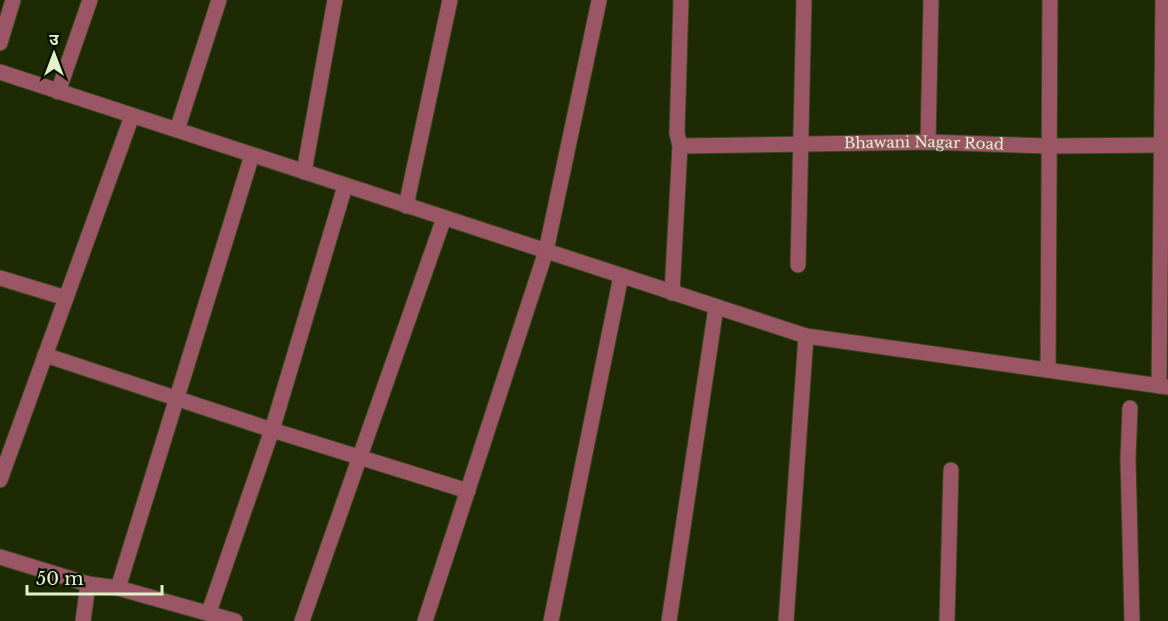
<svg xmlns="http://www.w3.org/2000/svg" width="1168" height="621" viewBox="0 0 1168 621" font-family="'Libre Baskerville','Noto Sans Devanagari',serif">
	<rect width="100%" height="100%" fill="#1d2a04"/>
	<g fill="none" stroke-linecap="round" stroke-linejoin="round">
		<defs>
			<g id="minor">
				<path d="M 0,43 L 13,0"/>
				<path d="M 0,72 L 806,336 L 1168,387"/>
				<path d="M 58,92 L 90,0"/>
				<path d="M 177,130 L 219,0"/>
				<path d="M 928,142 L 931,0"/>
				<path id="s1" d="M 680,146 L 928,142 L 1049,146 L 1168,145"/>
				<path d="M 304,172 L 335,0"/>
				<path d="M 406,206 L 450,0"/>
				<path d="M 798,265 L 804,0"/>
				<path d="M 0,278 L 66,298"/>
				<path d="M 672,293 L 680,146 L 677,133 L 681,0"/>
				<path d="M 45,355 L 272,430 L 468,491"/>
				<path d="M 1048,370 L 1050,0"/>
				<path d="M 1159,386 L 1163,0"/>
				<path d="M 1130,408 L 1128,459 L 1132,621"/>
				<path d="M 0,480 L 132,116"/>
				<path d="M 0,557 L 88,584 L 118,588 L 235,621"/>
				<path d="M 118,588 L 252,155"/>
				<path d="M 209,612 L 272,430 L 345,186"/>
				<path d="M 83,621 L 88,584"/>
				<path d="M 302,621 L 444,218"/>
				<path d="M 425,621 L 546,251 L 599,1"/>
				<path d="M 551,621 L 621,276"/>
				<path d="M 669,621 L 716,307"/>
				<path d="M 786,621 L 806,336"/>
				<path d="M 947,621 L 951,470"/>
			</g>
		</defs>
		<use href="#minor" stroke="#384620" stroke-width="17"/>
		<use href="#minor" stroke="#9b5665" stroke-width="15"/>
	</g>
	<g text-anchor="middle" stroke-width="4.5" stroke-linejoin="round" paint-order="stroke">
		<g font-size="15" fill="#e0f1cc" stroke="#081200">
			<text dy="5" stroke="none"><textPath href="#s1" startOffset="244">Bhawani Nagar Road</textPath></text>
		</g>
	</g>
	<g transform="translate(54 54)" stroke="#081200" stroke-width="4.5" paint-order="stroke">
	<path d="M0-4.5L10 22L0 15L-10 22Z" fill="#e0f1cc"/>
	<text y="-9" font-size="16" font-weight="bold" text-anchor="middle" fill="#e0f1cc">उ</text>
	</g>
	<path d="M27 585v9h135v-9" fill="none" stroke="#e0f1cc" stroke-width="3"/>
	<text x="36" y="585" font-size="18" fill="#e0f1cc" stroke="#081200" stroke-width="4.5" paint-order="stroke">50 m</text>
</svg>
